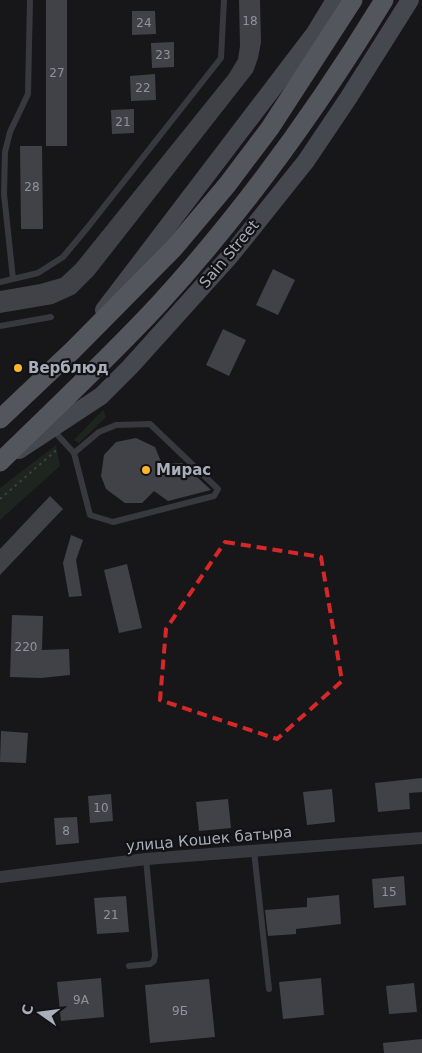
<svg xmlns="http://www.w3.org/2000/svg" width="422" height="1053" viewBox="0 0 422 1053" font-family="'DejaVu Sans',sans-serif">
	<rect width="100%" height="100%" fill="#17171a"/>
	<path fill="#1d251e" d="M 103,410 L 106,417 L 79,443 L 74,440 Z
		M 56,445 L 60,466 L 0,520 L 0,488 Z"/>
	<path fill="#414247" d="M 46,0 L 67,0 L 67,146 L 46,146 Z
		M 239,0 L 260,0 L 261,42 L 258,58 L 253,72 L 94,275 L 75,294 L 53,304 L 0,313 L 0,291 L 40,284 L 61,278 L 76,264 L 229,74 L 238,59 L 240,46 Z
		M 132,11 L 155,11 L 156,34 L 132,35 Z
		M 174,42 L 174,67 L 152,68 L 151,43 Z
		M 155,74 L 156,100 L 131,101 L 130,76 Z
		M 134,109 L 134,133 L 112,134 L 111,110 Z
		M 20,146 L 42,146 L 43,229 L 21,229 Z
		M 273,269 L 295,280 L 278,315 L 256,305 Z
		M 223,329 L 246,340 L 229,376 L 206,365 Z
		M 136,438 L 155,447 L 162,464 L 182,463 L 211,490 L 168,501 L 154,491 L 142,503 L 125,503 L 106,489 L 101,476 L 104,455 L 116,442 Z
		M 50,496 L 63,509 L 0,575 L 0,549 Z
		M 71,535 L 83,540 L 76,560 L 82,596 L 69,597 L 63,563 Z
		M 127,564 L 142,628 L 119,633 L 104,570 Z
		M 12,615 L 43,616 L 42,650 L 69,649 L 70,675 L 41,678 L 10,677 Z
		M 1,731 L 28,733 L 26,763 L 0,762 Z
		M 422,778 L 422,792 L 409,793 L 410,809 L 378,812 L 375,783 Z
		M 332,789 L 335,822 L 307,825 L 303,792 Z
		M 111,794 L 113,821 L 90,823 L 88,796 Z
		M 228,799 L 231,828 L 199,831 L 196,802 Z
		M 77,817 L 79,843 L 56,845 L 54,818 Z
		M 404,876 L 406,905 L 374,908 L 372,879 Z
		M 339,895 L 341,924 L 296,929 L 296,934 L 268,936 L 265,910 L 307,907 L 307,898 Z
		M 126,896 L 129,932 L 97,934 L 94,898 Z
		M 101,978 L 104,1017 L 61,1021 L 57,982 Z
		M 321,978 L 324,1015 L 283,1019 L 279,982 Z
		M 209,979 L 215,1037 L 150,1043 L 145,985 Z
		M 414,983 L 417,1012 L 389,1014 L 386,986 Z
		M 422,1039 L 422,1053 L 384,1053 L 383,1043 Z"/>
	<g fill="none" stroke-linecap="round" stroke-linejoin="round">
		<path stroke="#3e4046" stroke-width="2" stroke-dasharray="2.5 4" stroke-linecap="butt" d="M 0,499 L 59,448"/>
		<path stroke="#38393f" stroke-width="6" d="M 13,279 L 4,194 L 5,152 L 10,132 L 28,94 L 30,0
			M 0,282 L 38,273 L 63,257 L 88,227 L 221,58 L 224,0
			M 0,326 L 51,317
			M 53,430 L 74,453 L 90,515 L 113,522 L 214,496 L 218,489 L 150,424 L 116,425 L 99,432 L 74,453
			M 254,851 L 269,989
			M 129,966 L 150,964 L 154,961 L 155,955 L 146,859"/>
		<path stroke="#38393f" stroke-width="12" d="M 0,877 L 146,859 L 422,838"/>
		<path stroke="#46484f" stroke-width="18" d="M 104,310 L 315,33 L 335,0
			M 19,450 L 101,396 L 130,367 L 230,256 L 306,161 L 349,97 L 410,0"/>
		<path stroke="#54565e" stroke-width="19" d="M 0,419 L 73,350 L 173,249 L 227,185 L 270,128 L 353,0
			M 0,462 C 53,410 108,359 159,304 C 244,211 318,108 384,0"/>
	</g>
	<path fill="none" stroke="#d62828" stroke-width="4" stroke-dasharray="10 6" stroke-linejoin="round" d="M 225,542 L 321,557 L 342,681 L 277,739 L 160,700 L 166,629 Z"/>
	<g fill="#ffb52a" stroke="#121215" stroke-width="2">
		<circle cx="18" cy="368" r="5"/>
		<circle cx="146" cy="470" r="5"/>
	</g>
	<g text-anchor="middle" stroke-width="4.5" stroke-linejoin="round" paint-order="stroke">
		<g font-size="12" fill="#8f939e">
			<text x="250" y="25">18</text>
			<text x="144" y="27">24</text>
			<text x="163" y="59">23</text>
			<text x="57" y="77">27</text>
			<text x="143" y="92">22</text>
			<text x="123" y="126">21</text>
			<text x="32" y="191">28</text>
			<text x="26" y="651">220</text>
			<text x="101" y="812">10</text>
			<text x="66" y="835">8</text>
			<text x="389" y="896">15</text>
			<text x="111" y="919">21</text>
			<text x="81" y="1004">9А</text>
			<text x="180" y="1015">9Б</text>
		</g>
		<g font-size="15" fill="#a9aebb" stroke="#121215">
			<text transform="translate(229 254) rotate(-50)" y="5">Sain Street</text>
			<text transform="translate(209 839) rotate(-5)" y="5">улица Кошек батыра</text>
		</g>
		<g font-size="15" font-weight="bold" fill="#a9aebb" stroke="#121215" text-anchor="start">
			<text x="28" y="373">Верблюд</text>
			<text x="156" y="475">Мирас</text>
		</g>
	</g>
	<g transform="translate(40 1013) rotate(284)" stroke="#121215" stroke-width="4" paint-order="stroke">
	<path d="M0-4L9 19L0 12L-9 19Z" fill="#a9aebb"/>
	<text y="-8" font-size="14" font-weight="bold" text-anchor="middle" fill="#a9aebb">С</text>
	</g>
</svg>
